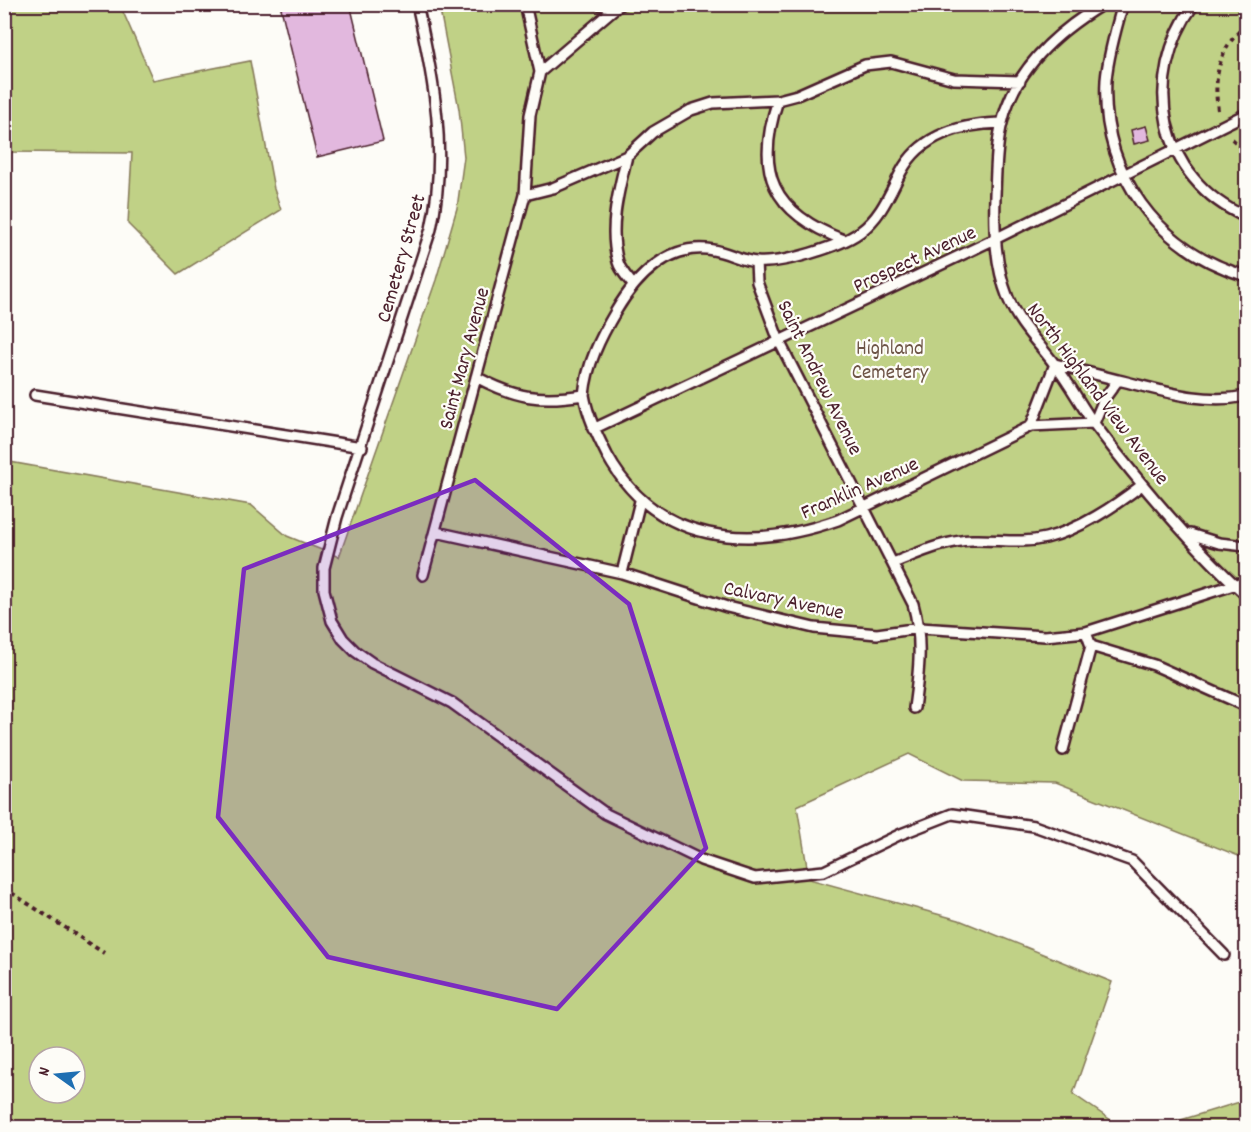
<svg xmlns="http://www.w3.org/2000/svg" width="1251" height="1132" viewBox="0 0 1251 1132" font-family="Dekko,sans-serif">
	<rect width="100%" height="100%" fill="#fdfcf7"/>
	<filter id="ink" filterUnits="userSpaceOnUse"><feTurbulence type="fractalNoise" baseFrequency=".0167" numOctaves="2"/><feDisplacementMap in="SourceGraphic" scale="12" xChannelSelector="R" yChannelSelector="G"/><feConvolveMatrix kernelMatrix="1 2 1 2 8 2 1 2 1" color-interpolation-filters="sRGB"/></filter>
	<g filter="url(#ink)">
		<path fill="#c0d186" stroke="#857858" stroke-width="1.5" fill-rule="evenodd" d="M 5,4 L 120,5 L 153,80 L 250,61 L 274,189 L 281,210 L 178,274 L 128,224 L 132,153 L 5,152 Z
			M 439,5 L 1246,5 L 1246,859 L 1055,783 L 963,781 L 909,754 L 797,806 L 809,879 L 959,920 L 1112,982 L 1073,1094 L 1121,1127 L 5,1127 L 4,461 L 251,505 L 287,536 L 339,557 L 436,280 L 457,208 L 464,157 L 459,109 ZM 39,1057 L 75,1057 L 75,1093 L 39,1093 Z
			M 1246,1100 L 1246,1127 L 1158,1127 Z"/>
		<path fill="#e2b8de" stroke="#4a1f2b" stroke-width="1.5" d="M 280,4 L 350,4 L 383,141 L 317,157 Z
			M 1146,126 L 1150,140 L 1134,144 L 1131,130 Z"/>
		<g fill="none" stroke-linecap="round" stroke-linejoin="round">
			<defs>
				<path id="service" d="M 417,4 C 434,80 448,152 431,229 L 337,517 L 324,568 L 324,590 L 332,621 L 343,639 L 355,651 L 372,663 L 452,703 L 606,814 L 701,860 L 755,878 L 824,871 L 901,834 L 952,814 L 1034,826 L 1132,861 L 1224,955
					M 525,4 L 540,72 L 530,115 L 525,195
					M 597,4 L 615,8 L 622,4
					M 1103,4 C 1058,31 1014,70 1002,123 C 996,145 996,172 995,195 C 994,230 995,265 1008,298 C 1019,325 1038,342 1055,365 C 1070,384 1081,406 1095,425 C 1140,484 1192,546 1246,595
					M 1123,4 C 1116,28 1108,56 1106,80 C 1101,174 1158,250 1246,276
					M 1194,4 C 1140,79 1159,179 1246,217
					M 540,72 L 615,8
					M 778,100 C 754,172 772,213 844,240
					M 627,156 C 619,189 608,228 618,262 C 620,270 628,278 633,285
					M 756,262 L 757,282 L 779,341 L 913,604 C 923,639 919,672 914,708
					M 476,377 C 516,398 539,402 584,395 C 587,364 600,338 616,311 C 636,277 669,242 713,250 C 727,252 742,261 757,262 C 783,264 839,247 860,232 C 881,217 890,193 901,172 C 921,134 961,124 1001,123
					M 35,395 L 362,447
					M 584,395 C 588,417 597,435 607,455 C 656,545 750,551 838,520 L 1031,426 L 1094,423 L 1104,399 L 1118,380 C 1161,390 1202,405 1246,396
					M 1031,426 L 1055,364 L 1118,380
					M 593,429 L 995,239 L 1246,114
					M 436,532 L 622,573 L 727,607 L 814,628 L 877,634 L 920,628 L 1045,636 L 1086,632 L 1246,581
					M 1190,534 L 1219,543 L 1246,546
					M 893,563 C 919,553 944,541 972,540 C 997,539 1021,544 1046,538 C 1081,529 1113,507 1142,485
					M 622,573 L 640,501
					M 423,575 L 525,195 L 553,188 L 627,156 L 653,132 L 691,110 L 713,103 L 778,100 L 797,95 L 865,65 L 891,62 L 954,79 L 1020,81
					M 1086,632 L 1091,646 L 1154,665 L 1246,706
					M 1063,750 L 1091,646"/>
			</defs>
			<use href="#service" stroke="#4a1f2b" stroke-width="14"/>
			<path stroke="#4a1f2b" stroke-width="4" stroke-dasharray="4.5 4.5" stroke-linecap="butt" d="M 1218,110 C 1213,76 1219,48 1246,25
				M 1232,139 L 1246,152
				M 4,888 L 104,953"/>
			<use href="#service" stroke="#fdfcf7" stroke-width="9"/>
		</g>
	</g>
	<path fill="#7b2cbf" fill-opacity="0.2" stroke="#7b2cbf" stroke-width="4.5" stroke-linejoin="round" d="M 475,480 L 629,604 L 706,848 L 557,1009 L 328,957 L 218,817 L 244,569 Z"/>
	<g text-anchor="middle" stroke-width="4.5" stroke-linejoin="round" paint-order="stroke">
		<g font-size="21" fill="#4a1f2b" stroke="#fdfcf7">
			<text transform="translate(400 258) rotate(-74)" y="7">Cemetery Street</text>
			<text transform="translate(914 258) rotate(-25)" y="7">Prospect Avenue</text>
			<text transform="translate(463 358) rotate(-75)" y="7">Saint Mary Avenue</text>
			<text transform="translate(821 377) rotate(64)" y="7">Saint Andrew Avenue</text>
			<text transform="translate(1099 393) rotate(53)" y="7">North Highland View Avenue</text>
			<text transform="translate(859 487) rotate(-24)" y="7">Franklin Avenue</text>
			<text transform="translate(784 599) rotate(12)" y="7">Calvary Avenue</text>
		</g>
		<g font-size="21" fill="#6d5446" stroke="#fdfcf7">
			<text x="890" y="354">Highland<tspan x="890" dy="24">Cemetery</tspan></text>
		</g>
	</g>
	<rect width="1251" height="1132" fill="none" stroke="#fdfcf7" stroke-width="24"/>
	<rect x="12" y="12" width="1227" height="1108" fill="none" stroke="#4a1f2b" stroke-width="2" filter="url(#ink)"/>
	<g transform="translate(57 1075) rotate(285)"><circle r="28" fill="#fdfcf7" stroke="#b5a4a5" stroke-width="1.5"/>
	<path d="M0-4.5L10 22L0 15L-10 22Z" fill="#1f6fb2"/>
	<text y="-9" font-size="16" font-weight="bold" text-anchor="middle" fill="#4a1f2b">N</text>
	</g>
</svg>
